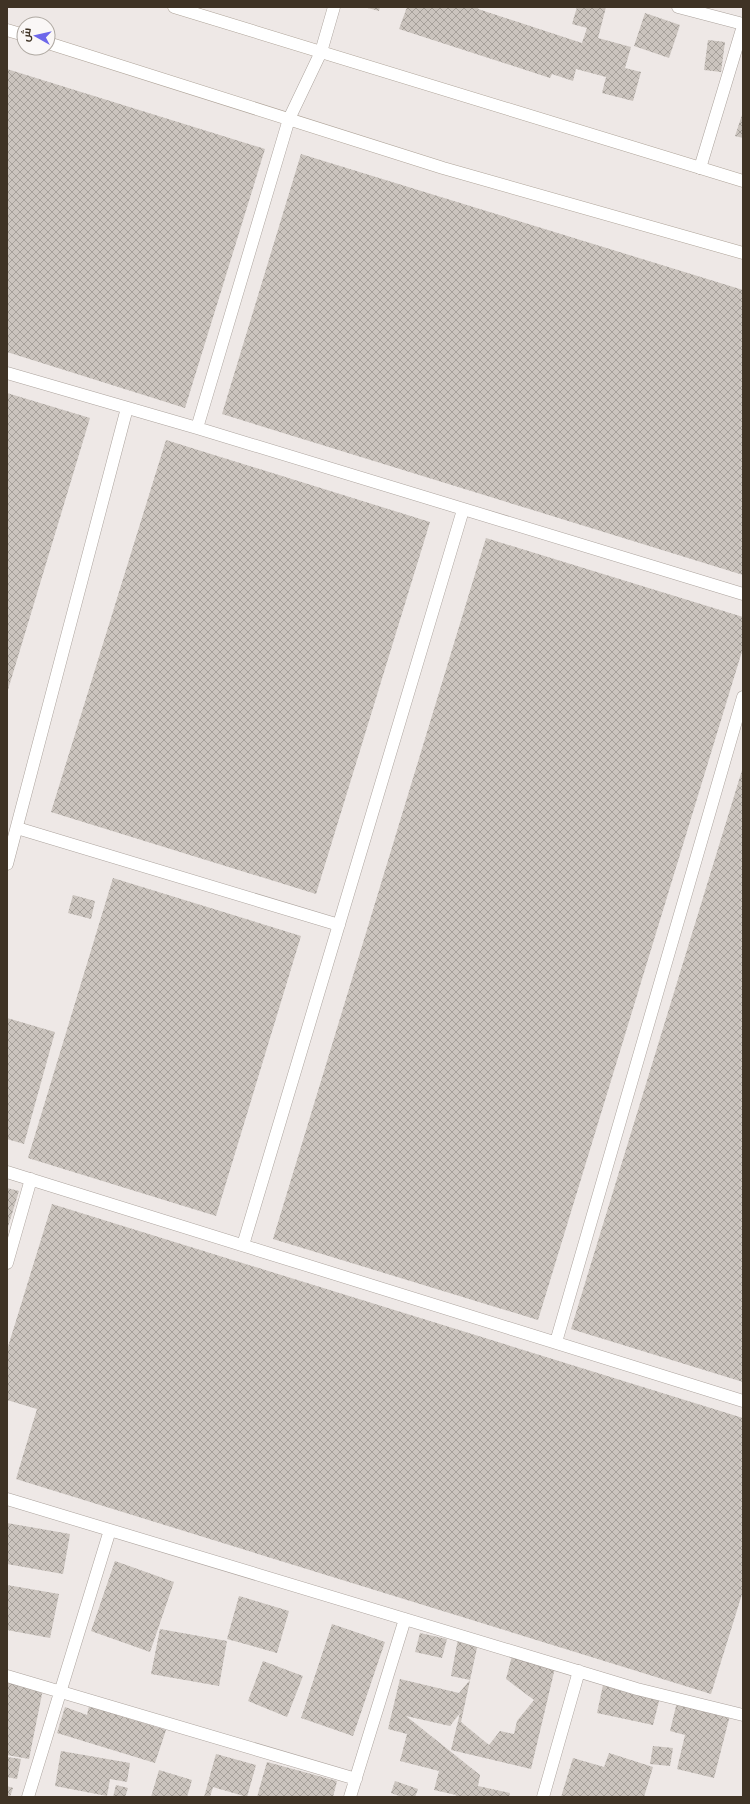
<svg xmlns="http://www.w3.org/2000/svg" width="750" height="1804" viewBox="0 0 750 1804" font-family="'Open Sans',Cairo,sans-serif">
	<defs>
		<pattern id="building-cross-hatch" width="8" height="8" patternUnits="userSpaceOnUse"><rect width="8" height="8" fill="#cbc4be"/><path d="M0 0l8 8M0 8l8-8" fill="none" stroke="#a6a09a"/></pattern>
	</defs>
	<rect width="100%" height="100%" fill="#eee8e6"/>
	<path fill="url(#building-cross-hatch)" d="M 364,7 L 380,7 L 379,11 Z
		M 407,7 L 479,7 L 478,9 L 582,43 L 587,28 L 572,24 L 577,7 L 606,7 L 598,38 L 631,47 L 625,68 L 641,72 L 633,101 L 602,93 L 606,77 L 576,69 L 573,81 L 552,74 L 550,78 L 399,29 Z
		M 645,13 L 680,25 L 669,58 L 634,46 Z
		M 708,40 L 725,42 L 721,72 L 704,70 Z
		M 7,69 L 265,149 L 185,408 L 7,352 Z
		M 743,112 L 743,138 L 735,136 Z
		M 301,154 L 743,290 L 743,575 L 222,414 Z
		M 7,393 L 90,418 L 7,693 Z
		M 166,440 L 430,522 L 316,894 L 51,812 Z
		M 486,538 L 743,617 L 743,648 L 538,1320 L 273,1239 Z
		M 743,767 L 743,1382 L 571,1329 Z
		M 113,878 L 301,936 L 216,1216 L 28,1158 Z
		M 73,895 L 95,901 L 91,919 L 68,913 Z
		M 7,1018 L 55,1032 L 24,1144 L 7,1139 Z
		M 7,1188 L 19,1191 L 7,1230 Z
		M 52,1204 L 743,1418 L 743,1591 L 711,1694 L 16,1479 L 37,1409 L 7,1400 L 7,1350 Z
		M 7,1523 L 70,1534 L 63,1574 L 7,1564 Z
		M 115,1561 L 174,1582 L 150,1652 L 91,1631 Z
		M 7,1585 L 59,1594 L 50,1638 L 7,1630 Z
		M 239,1596 L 289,1611 L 277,1653 L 227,1639 Z
		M 332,1624 L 385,1642 L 353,1736 L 301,1718 Z
		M 160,1629 L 227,1641 L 219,1686 L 151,1674 Z
		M 420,1633 L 447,1639 L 442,1658 L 415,1652 Z
		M 458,1639 L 478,1643 L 461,1722 L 489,1745 L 500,1731 L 514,1734 L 517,1721 L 534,1700 L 506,1679 L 512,1656 L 555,1668 L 531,1769 L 451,1750 L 460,1713 L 450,1726 L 406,1716 L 480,1775 L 478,1786 L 510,1793 L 509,1797 L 455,1797 L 456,1795 L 434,1790 L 439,1771 L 400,1761 L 407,1734 L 388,1729 L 400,1679 L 459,1693 L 470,1680 L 451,1676 Z
		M 263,1661 L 303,1676 L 287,1717 L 248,1701 Z
		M 7,1677 L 44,1684 L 29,1759 L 7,1755 Z
		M 603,1685 L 660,1697 L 653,1725 L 597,1713 Z
		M 677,1702 L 730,1715 L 714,1778 L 677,1769 L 685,1735 L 670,1731 Z
		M 89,1706 L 166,1730 L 155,1763 L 57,1733 L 65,1707 L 87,1715 Z
		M 653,1746 L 673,1748 L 670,1766 L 650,1764 Z
		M 61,1751 L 130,1763 L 127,1782 L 110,1779 L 107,1796 L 55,1786 Z
		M 609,1753 L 653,1767 L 644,1797 L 561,1797 L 573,1758 L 604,1767 Z
		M 216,1754 L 256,1765 L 247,1797 L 213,1787 L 210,1797 L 204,1797 Z
		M 7,1757 L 21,1759 L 17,1779 L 7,1777 Z
		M 267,1762 L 337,1781 L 333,1797 L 257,1797 Z
		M 159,1770 L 192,1780 L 187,1797 L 151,1797 Z
		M 395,1781 L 418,1789 L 415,1797 L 402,1797 L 391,1793 Z
		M 116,1785 L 128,1788 L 125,1797 L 113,1797 Z
		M 7,1786 L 13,1788 L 10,1797 L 7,1797 Z"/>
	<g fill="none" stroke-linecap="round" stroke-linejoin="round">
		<defs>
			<path id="street" d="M 678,7 L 743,24
				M 700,168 L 743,26
				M 7,373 L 197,428 L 743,594
				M 197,428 L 289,119 L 321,52 L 334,7
				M 17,828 L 339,925
				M 7,864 L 127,408
				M 7,1172 L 743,1401
				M 243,1245 L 463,510
				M 7,1263 L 31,1179
				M 556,1342 L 743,697
				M 7,1499 L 637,1689 L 743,1715
				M 7,1676 L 356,1779
				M 28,1797 L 110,1530
				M 350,1797 L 405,1619
				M 543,1797 L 579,1671"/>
			<path id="secondary" d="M 174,7 L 743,181
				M 7,30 L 24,35
				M 48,43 L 443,168 L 743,253"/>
		</defs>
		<use href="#street" stroke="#aca39d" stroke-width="13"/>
		<use href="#secondary" stroke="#aea398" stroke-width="13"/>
		<use href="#street" stroke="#fff" stroke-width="12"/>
		<use href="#secondary" stroke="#fff" stroke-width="12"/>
	</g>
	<rect width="750" height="1804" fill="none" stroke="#3f3325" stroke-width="16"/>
	<g transform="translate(36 36) rotate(278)"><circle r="19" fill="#faf7f6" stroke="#afa9a2"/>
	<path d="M0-3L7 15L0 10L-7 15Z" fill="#6d67ea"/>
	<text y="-6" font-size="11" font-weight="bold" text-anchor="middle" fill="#3f3325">ش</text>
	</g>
</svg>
